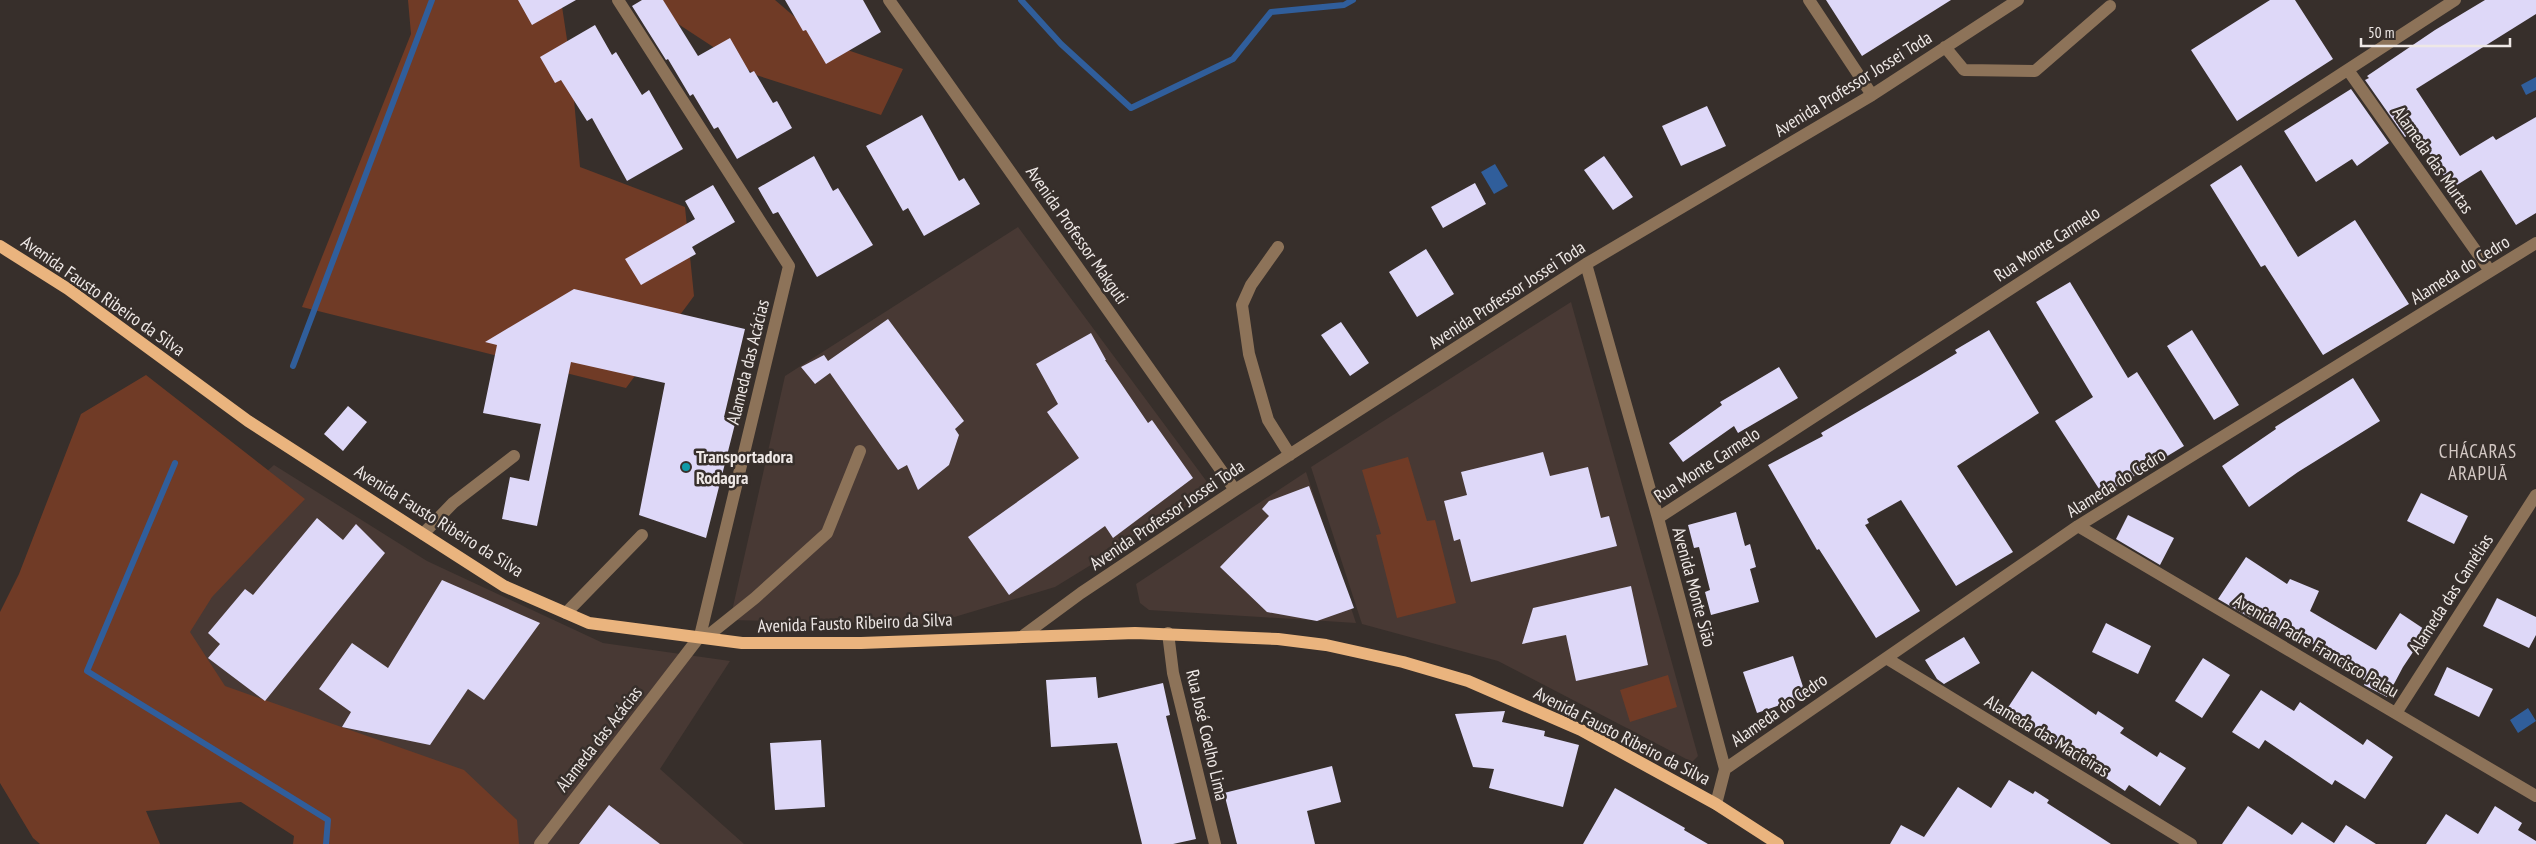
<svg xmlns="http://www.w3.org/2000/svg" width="2536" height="844" viewBox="0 0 2536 844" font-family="'PT Sans Narrow',sans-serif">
	<rect width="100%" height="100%" fill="#372f2b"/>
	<path fill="#483934" d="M 1018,227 L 1213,490 L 1055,587 L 931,624 L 730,620 L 785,376 Z
		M 1571,302 L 1698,756 L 1692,762 L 1498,661 L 1362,624 L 1311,467 Z
		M 274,465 L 427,561 L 603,643 L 730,661 L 660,769 L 744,844 L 453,844 L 142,652 L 235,500 Z
		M 1306,472 L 1356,623 L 1149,610 L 1140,603 L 1136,584 Z"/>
	<path fill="#703b26" d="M 408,0 L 561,0 L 571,66 L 580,167 L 685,207 L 694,296 L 626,388 L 302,307 L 411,34 Z
		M 659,0 L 775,0 L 824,42 L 903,69 L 881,115 L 756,75 L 669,18 Z
		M 146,375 L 305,499 L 212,597 L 190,632 L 225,686 L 464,770 L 517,820 L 519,844 L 293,844 L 294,836 L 241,802 L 146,811 L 160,844 L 40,844 L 33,838 L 0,783 L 0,612 L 19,574 L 81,414 Z
		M 1408,457 L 1427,521 L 1435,520 L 1456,603 L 1397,618 L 1376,535 L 1381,534 L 1362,470 Z
		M 1668,675 L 1677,707 L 1630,722 L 1620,690 Z"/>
	<path fill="#305e9b" d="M 2536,77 L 2536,90 L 2526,95 L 2521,85 Z
		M 1495,164 L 1508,186 L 1494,194 L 1481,172 Z
		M 2528,708 L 2536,721 L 2518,733 L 2510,720 Z"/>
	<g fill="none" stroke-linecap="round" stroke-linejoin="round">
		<path stroke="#305e9b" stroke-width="6" d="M 1021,0 L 1061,44 L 1131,108 L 1233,59 L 1271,12 L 1344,5 L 1353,0
			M 293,366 L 432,0
			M 175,463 L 87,671 L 328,820 L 326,844"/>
	</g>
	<path fill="#ded8f8" d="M 518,0 L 576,0 L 532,25 Z
		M 642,0 L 663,0 L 698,56 L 730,38 L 750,73 L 754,71 L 773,103 L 777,101 L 792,128 L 737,159 L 718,127 L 714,129 L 693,94 L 690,96 L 668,59 L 666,60 L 632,6 Z
		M 785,0 L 863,0 L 881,32 L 826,64 L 806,30 L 803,31 Z
		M 1826,0 L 1951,0 L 1862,56 Z
		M 2270,0 L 2295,0 L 2333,59 L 2237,121 L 2191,50 Z
		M 2485,0 L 2536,0 L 2536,14 L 2416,89 L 2460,156 L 2493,136 L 2496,140 L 2536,117 L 2536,213 L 2516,225 L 2481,170 L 2452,188 L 2414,130 L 2405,137 L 2365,80 L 2369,78 L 2367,76 L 2435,30 Z
		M 595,25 L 612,55 L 616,52 L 642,95 L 649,90 L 683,149 L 627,181 L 592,118 L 587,121 L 561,80 L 555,83 L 540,57 Z
		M 2351,89 L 2389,143 L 2357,166 L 2352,159 L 2316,182 L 2284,131 Z
		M 1707,106 L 1726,146 L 1681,166 L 1662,126 Z
		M 922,115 L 959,181 L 964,178 L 980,204 L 924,236 L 908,208 L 903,211 L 866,146 Z
		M 814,156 L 833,191 L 838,188 L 873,245 L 817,277 L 778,212 L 773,214 L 758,188 Z
		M 1604,156 L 1633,197 L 1613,210 L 1584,170 Z
		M 2241,165 L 2298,257 L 2355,220 L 2409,304 L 2323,355 L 2265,265 L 2261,267 L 2210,185 Z
		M 1475,183 L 1486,204 L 1443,228 L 1431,207 Z
		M 713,185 L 735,222 L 692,247 L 696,254 L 641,285 L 625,259 L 695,219 L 685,201 Z
		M 1426,249 L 1454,294 L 1417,317 L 1389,272 Z
		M 2070,282 L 2128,378 L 2137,372 L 2184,446 L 2103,495 L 2055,421 L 2093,397 L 2036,302 Z
		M 574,289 L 745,329 L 724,417 L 736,420 L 706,538 L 639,515 L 665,383 L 571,362 L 537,526 L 502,519 L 510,477 L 529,481 L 541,424 L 483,413 L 497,345 L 485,342 Z
		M 888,319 L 964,421 L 955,429 L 959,435 L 949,465 L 918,490 L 907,465 L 898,470 L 830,373 L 815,384 L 801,367 L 824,355 L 828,361 Z
		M 1341,322 L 1369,363 L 1350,376 L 1321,335 Z
		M 1989,330 L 2039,413 L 1957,466 L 2013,552 L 1956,586 L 1901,500 L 1867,519 L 1869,523 L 1865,525 L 1920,611 L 1876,638 L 1819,549 L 1817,550 L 1768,465 L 1823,436 L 1821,433 L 1919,376 L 1957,353 L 1955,350 Z
		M 2192,330 L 2239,405 L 2214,420 L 2167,346 Z
		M 1091,333 L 1106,360 L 1105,360 L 1148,423 L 1152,420 L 1193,478 L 1113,538 L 1105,526 L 1009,595 L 968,537 L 1079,458 L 1047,412 L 1058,404 L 1036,364 Z
		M 1779,367 L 1798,398 L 1738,433 L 1734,426 L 1683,462 L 1669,443 L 1722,405 L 1720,402 Z
		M 2353,378 L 2380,421 L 2298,472 L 2249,507 L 2222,466 L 2276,429 L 2275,427 Z
		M 348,406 L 367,422 L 343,451 L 324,434 Z
		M 1543,452 L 1550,476 L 1588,467 L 1601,518 L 1609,516 L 1617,546 L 1471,582 L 1460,539 L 1454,541 L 1444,501 L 1467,495 L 1461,472 Z
		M 1309,486 L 1354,608 L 1317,621 L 1267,612 L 1220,567 L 1269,516 L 1262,509 L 1269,501 Z
		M 2421,493 L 2468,516 L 2454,544 L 2407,521 Z
		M 1736,512 L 1745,546 L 1750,544 L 1756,567 L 1750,569 L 1759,602 L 1711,615 L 1705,592 L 1710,590 L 1699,547 L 1694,548 L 1688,525 Z
		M 2128,515 L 2174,538 L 2160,565 L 2116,539 Z
		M 317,518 L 343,540 L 356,524 L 385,553 L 265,701 L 208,658 L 220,644 L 208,633 L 245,589 L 253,595 Z
		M 2246,557 L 2287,584 L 2290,579 L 2319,591 L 2310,611 L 2376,650 L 2400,613 L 2427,631 L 2403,667 L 2387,697 L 2364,685 L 2366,681 L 2315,651 L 2318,646 L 2249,617 L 2218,599 Z
		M 442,580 L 540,623 L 484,700 L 468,689 L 430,745 L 342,727 L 351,712 L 319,689 L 352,643 L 388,668 Z
		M 1631,586 L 1648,665 L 1576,681 L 1566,635 L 1522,644 L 1533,608 Z
		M 2497,598 L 2536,617 L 2536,635 L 2529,648 L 2483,626 Z
		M 2106,623 L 2151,646 L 2138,674 L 2092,652 Z
		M 1964,637 L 1980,663 L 1944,684 L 1937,679 L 1925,660 Z
		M 1793,656 L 1806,696 L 1757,713 L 1743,672 Z
		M 2203,658 L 2230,675 L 2202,718 L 2175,701 Z
		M 2447,667 L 2493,689 L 2479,717 L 2434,695 Z
		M 2032,671 L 2096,715 L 2098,711 L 2124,728 L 2120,733 L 2157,757 L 2160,752 L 2186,768 L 2160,806 L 2129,785 L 2125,791 L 2100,774 L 2103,769 L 2069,747 L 2067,751 L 2007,709 Z
		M 1096,677 L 1098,698 L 1163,683 L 1170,715 L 1166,716 L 1196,839 L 1173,844 L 1142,844 L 1117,743 L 1051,747 L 1046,680 Z
		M 2261,690 L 2294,711 L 2300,702 L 2363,745 L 2367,739 L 2393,757 L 2365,799 L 2335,780 L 2332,785 L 2265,740 L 2259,749 L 2232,732 Z
		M 1505,711 L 1502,722 L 1545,731 L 1544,736 L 1579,745 L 1563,807 L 1489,788 L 1494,769 L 1473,767 L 1455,714 Z
		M 821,740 L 825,807 L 775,810 L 770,743 Z
		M 1332,766 L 1341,802 L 1307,811 L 1315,844 L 1237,844 L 1224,793 Z
		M 2009,780 L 2033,794 L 2035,791 L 2049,800 L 2047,803 L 2111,844 L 1890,844 L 1901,825 L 1924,837 L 1958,787 L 1991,808 Z
		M 1615,788 L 1685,828 L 1684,830 L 1708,844 L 1583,844 Z
		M 609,805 L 660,844 L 579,844 Z
		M 2248,806 L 2292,835 L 2302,822 L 2334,843 L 2346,825 L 2376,844 L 2222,844 Z
		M 2495,806 L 2522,823 L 2518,830 L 2536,841 L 2536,844 L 2426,844 L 2446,814 L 2478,834 Z"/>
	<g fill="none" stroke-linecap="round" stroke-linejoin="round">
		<path stroke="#8d7359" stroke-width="12" d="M 889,0 L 1235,490
			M 1809,0 L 1872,95
			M 1945,47 L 1964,70 L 2035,71 L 2110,6
			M 2348,70 L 2490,271
			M 1278,247 L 1251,285 L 1242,305 L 1249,354 L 1268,420 L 1290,455
			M 1586,264 L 1658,518 L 1725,769 L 1716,804
			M 1658,518 L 2455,0
			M 2078,526 L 2536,796
			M 423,534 L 453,503 L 514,456
			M 566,613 L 642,535
			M 1168,633 L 1173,673 L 1215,844
			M 1024,635 L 1081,593 L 1235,490 L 1586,264 L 1872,95 L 2018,0
			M 705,638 L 755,598 L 827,533 L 860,451
			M 1886,658 L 2191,844
			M 2396,713 L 2536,495
			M 1725,769 L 2078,526 L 2536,243
			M 540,844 L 700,636 L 789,266 L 618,0"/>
		<path stroke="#eab47e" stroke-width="12" d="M 0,246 L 68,289 L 248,421 L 423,534 L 504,586 L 589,623 L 742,643 L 861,643 L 1135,633 L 1278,639 L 1326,645 L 1403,662 L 1468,681 L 1581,730 L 1716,804 L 1778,844"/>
	</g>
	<circle fill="#0f9aa8" stroke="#372f2b" stroke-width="2" cx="686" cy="467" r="5"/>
	<g text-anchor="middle" stroke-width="5" stroke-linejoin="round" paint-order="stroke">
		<g font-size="18" fill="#eee8e6" stroke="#372f2b">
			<text transform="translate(1853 84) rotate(-32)" y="6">Avenida Professor Jossei Toda</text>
			<text transform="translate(2433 160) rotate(55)" y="6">Alameda das Murtas</text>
			<text transform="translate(1077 235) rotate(55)" y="6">Avenida Professor Makguti</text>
			<text transform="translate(2047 244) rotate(-33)" y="6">Rua Monte Carmelo</text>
			<text transform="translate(2460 270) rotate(-32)" y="6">Alameda do Cedro</text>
			<text transform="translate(1507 295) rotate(-33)" y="6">Avenida Professor Jossei Toda</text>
			<text transform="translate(103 296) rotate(35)" y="6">Avenida Fausto Ribeiro da Silva</text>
			<text transform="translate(748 362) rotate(-76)" y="6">Alameda das Acácias</text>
			<text transform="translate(1707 465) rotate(-33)" y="6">Rua Monte Carmelo</text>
			<text transform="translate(2116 483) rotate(-32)" y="6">Alameda do Cedro</text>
			<text transform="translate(1167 515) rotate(-34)" y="6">Avenida Professor Jossei Toda</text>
			<text transform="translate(439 521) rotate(32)" y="6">Avenida Fausto Ribeiro da Silva</text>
			<text transform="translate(1694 587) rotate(75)" y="6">Avenida Monte Sião</text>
			<text transform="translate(2451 594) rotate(-57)" y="6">Alameda das Camélias</text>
			<text transform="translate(855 623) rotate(-2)" y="6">Avenida Fausto Ribeiro da Silva</text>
			<text transform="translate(2316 646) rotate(30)" y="6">Avenida Padre Francisco Palau</text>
			<text transform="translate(1779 710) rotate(-35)" y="6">Alameda do Cedro</text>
			<text transform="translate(1207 735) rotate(77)" y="6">Rua José Coelho Lima</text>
			<text transform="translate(1622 736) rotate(27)" y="6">Avenida Fausto Ribeiro da Silva</text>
			<text transform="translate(2047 736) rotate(31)" y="6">Alameda das Macieiras</text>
			<text transform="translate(599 739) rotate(-52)" y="6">Alameda das Acácias</text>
		</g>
		<g font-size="18" font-weight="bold" fill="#eee8e6" stroke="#372f2b" text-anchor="start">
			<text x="696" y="463">Transportadora<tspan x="696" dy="21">Rodagra</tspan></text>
		</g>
		<g font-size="19" letter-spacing="1" fill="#d3c8c4" stroke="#372f2b">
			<text x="2478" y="458">CHÁCARAS<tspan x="2478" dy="22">ARAPUÃ</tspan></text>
		</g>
	</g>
	<path d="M2361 38v8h149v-8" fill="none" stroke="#eee8e6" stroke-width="2.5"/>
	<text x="2368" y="38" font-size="15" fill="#eee8e6" stroke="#372f2b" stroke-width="4" paint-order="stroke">50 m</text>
</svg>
